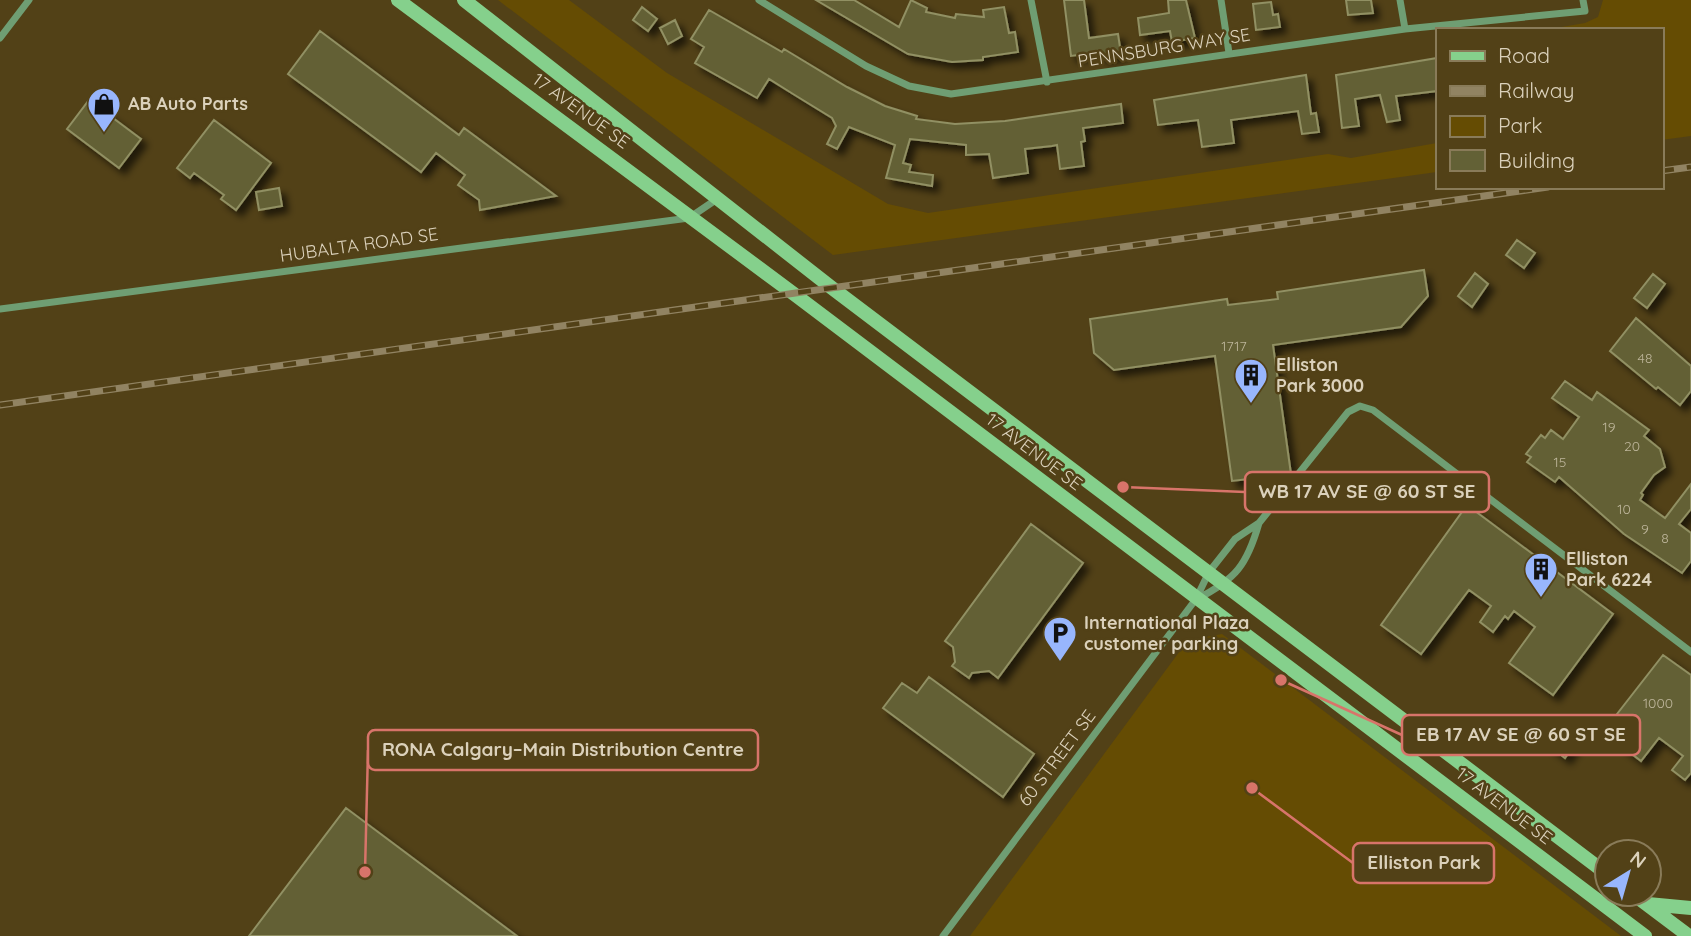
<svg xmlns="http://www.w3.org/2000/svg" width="1691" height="936" viewBox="0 0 1691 936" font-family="Quicksand,sans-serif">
	<defs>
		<filter id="shadow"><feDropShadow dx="6" dy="6" stdDeviation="3.5" flood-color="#0009"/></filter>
	</defs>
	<rect width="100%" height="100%" fill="#524117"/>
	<path fill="#654c03" d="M 498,0 L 569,0 L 667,73 L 888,204 L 928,213 L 1328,154 L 1351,158 L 1437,143 L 1437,172 L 833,255 Z
		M 1603,0 L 1691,0 L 1691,136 L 1661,140 L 1661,30 L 1544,30 L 1585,23 L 1598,17 Z
		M 1222,634 L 1621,936 L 970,936 L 1188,640 Z"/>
	<path fill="#636136" stroke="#919063" stroke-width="2" filter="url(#shadow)" d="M 816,0 L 854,0 L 899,27 L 911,0 L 927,8 L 926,12 L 955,18 L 956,14 L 984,17 L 983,10 L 1004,7 L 1009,33 L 1015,32 L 1018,52 L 983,57 L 983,60 L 952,62 L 908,54 Z
		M 1064,0 L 1084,0 L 1089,38 L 1118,34 L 1121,54 L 1102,57 L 1102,52 L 1071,56 Z
		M 1168,0 L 1186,0 L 1195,38 L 1172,42 L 1170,31 L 1140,35 L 1138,18 L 1169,13 Z
		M 1346,0 L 1371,0 L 1373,13 L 1348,15 Z
		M 1271,2 L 1273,15 L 1278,14 L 1280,27 L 1256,30 L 1253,4 Z
		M 642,7 L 657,19 L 648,31 L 633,20 Z
		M 709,10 L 782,52 L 784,49 L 847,87 L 885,106 L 917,116 L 916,119 L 955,124 L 1005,121 L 1121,104 L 1123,123 L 1083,128 L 1085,141 L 1081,142 L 1084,166 L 1060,169 L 1057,145 L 1052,146 L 1025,149 L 1028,173 L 993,178 L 989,154 L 966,155 L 966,145 L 910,139 L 903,163 L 911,165 L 909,172 L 933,175 L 932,186 L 886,178 L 895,145 L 849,127 L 837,149 L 827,144 L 836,126 L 832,118 L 793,94 L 769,79 L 757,98 L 695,63 L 704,47 L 691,39 Z
		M 675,20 L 682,36 L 668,44 L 660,28 Z
		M 320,31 L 459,135 L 464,128 L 556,196 L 480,210 L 479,200 L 458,185 L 465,175 L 436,153 L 421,172 L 288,74 Z
		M 1437,58 L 1437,91 L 1396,96 L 1400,120 L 1387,122 L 1380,95 L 1355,99 L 1359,126 L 1342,128 L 1336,75 Z
		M 1306,75 L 1311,114 L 1316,113 L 1319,132 L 1302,134 L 1298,111 L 1231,120 L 1234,143 L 1202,147 L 1198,120 L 1158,125 L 1154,100 Z
		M 89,100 L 141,139 L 119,168 L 67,129 Z
		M 214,120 L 271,163 L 236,210 L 221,199 L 224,195 L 194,173 L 190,178 L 177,168 Z
		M 279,188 L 282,206 L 259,210 L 256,192 Z
		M 1517,240 L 1535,253 L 1524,268 L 1506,255 Z
		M 1424,270 L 1428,296 L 1401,327 L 1273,345 L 1291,474 L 1232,481 L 1215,356 L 1114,370 L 1094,353 L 1090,319 L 1227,299 L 1228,305 L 1278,299 L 1277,292 Z
		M 1475,273 L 1488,284 L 1472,307 L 1458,296 Z
		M 1653,274 L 1665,284 L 1647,308 L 1634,298 Z
		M 1636,318 L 1691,366 L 1691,391 L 1680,405 L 1658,387 L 1656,389 L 1610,351 Z
		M 1565,381 L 1592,400 L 1597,392 L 1649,430 L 1644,436 L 1660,449 L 1665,467 L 1654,475 L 1641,493 L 1643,495 L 1640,500 L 1665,518 L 1691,484 L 1691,509 L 1679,524 L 1691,533 L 1691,561 L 1682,573 L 1624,534 L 1559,477 L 1555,482 L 1527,462 L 1531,457 L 1526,454 L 1541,435 L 1545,438 L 1551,430 L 1563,439 L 1579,417 L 1552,398 Z
		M 1467,505 L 1613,614 L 1553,695 L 1509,663 L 1535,627 L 1514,611 L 1508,619 L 1505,616 L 1493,632 L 1480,622 L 1491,606 L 1469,590 L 1421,654 L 1381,625 Z
		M 1031,524 L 1083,563 L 998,678 L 989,671 L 972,673 L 969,678 L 952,666 L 955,662 L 953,647 L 945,641 Z
		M 1663,655 L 1691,675 L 1691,773 L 1685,780 L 1672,770 L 1683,756 L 1659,738 L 1641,761 L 1603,732 Z
		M 929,677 L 1034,754 L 1003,797 L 883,708 L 902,683 L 917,693 Z
		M 1557,732 L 1574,745 L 1565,758 L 1547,744 Z
		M 346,808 L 517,936 L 249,936 Z"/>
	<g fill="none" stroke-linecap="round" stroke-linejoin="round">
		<path stroke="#6f9e73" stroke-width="7" d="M 759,0 L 866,66 L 909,86 L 951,94 L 1405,29 L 1585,11 L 1583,0
			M 1031,0 L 1047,82
			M 1221,0 L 1229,53
			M 1400,0 L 1405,29
			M 0,38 L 29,0
			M 0,309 L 689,218 L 717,199
			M 1197,599 C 1236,579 1247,565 1259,523
			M 943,936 L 1196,599 L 1209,572 L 1235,539 L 1259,523 L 1348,412 L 1360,406 L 1373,410 L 1691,652"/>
		<path stroke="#85d08c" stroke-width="14" d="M 398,0 L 794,294 L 1645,936
			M 464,0 L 832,288 L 1607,874
			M 1633,894 L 1689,936
			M 1648,904 L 1691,908"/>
		<defs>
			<path id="rail" d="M 1661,171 L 1691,167
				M 0,405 L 1548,187"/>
		</defs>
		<use href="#rail" stroke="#918362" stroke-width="7"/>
		<use href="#rail" stroke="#524117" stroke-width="4.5" stroke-dasharray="13" stroke-linecap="butt"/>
	</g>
	<defs>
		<symbol id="shop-pin" viewBox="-11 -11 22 30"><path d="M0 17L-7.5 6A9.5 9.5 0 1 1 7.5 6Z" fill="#98b6fd" stroke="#524117"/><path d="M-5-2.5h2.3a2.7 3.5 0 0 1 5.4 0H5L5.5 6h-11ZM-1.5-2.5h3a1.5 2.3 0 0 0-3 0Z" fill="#111"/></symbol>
		<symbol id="building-pin" viewBox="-11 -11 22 30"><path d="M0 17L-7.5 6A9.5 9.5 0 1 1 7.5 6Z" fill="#98b6fd" stroke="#524117"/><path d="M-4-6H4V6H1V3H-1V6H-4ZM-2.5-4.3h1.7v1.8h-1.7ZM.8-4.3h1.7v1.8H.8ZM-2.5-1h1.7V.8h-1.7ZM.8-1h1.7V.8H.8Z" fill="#111"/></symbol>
		<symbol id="parking-pin" viewBox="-11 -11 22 30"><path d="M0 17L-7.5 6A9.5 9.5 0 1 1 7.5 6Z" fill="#98b6fd" stroke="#524117"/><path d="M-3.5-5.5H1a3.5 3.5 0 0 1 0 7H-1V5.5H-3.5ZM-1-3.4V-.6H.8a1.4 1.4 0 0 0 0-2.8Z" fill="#111"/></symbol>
	</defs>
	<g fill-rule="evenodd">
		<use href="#shop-pin" x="85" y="85" width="38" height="52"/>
		<use href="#building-pin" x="1232" y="356" width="38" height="52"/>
		<use href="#building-pin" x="1522" y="550" width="38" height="52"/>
		<use href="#parking-pin" x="1041" y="614" width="38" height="52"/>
	</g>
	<g text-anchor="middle" stroke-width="5" stroke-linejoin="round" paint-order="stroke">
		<g font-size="14" fill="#bdb59a">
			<text x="1234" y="351">1717</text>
			<text x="1645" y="363">48</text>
			<text x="1609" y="432">19</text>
			<text x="1632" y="451">20</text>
			<text x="1560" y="467">15</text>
			<text x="1624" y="514">10</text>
			<text x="1645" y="534">9</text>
			<text x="1665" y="543">8</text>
			<text x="1658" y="708">1000</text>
		</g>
		<g font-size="18" fill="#dbd1bb" stroke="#524117">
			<text transform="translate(1164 48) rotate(-9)" y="6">PENNSBURG WAY SE</text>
			<text transform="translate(581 111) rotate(36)" y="6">17 AVENUE SE</text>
			<text transform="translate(359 245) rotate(-8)" y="6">HUBALTA ROAD SE</text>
			<text transform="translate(1034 452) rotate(37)" y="6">17 AVENUE SE</text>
			<text transform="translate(1057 758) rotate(-53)" y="6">60 STREET SE</text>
			<text transform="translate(1504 806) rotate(37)" y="6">17 AVENUE SE</text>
		</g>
		<g font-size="18" font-weight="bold" fill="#dbd1bb" stroke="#524117" text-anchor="start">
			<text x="128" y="110">AB Auto Parts</text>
			<text x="1276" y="371">Elliston<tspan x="1276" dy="21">Park 3000</tspan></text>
			<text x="1566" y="565">Elliston<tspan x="1566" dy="21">Park 6224</tspan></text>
			<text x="1084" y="629">International Plaza<tspan x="1084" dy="21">customer parking</tspan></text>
		</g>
	</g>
	<path fill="none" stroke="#d8746a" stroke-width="2.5" d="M1123 487L1245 492M1281 680L1402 735M365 872L368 750M1252 788L1353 863"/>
	<g fill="#d8746a" stroke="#524117" stroke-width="2.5">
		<circle cx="1123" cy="487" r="7"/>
		<circle cx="1281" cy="680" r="7"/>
		<circle cx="365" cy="872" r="7"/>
		<circle cx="1252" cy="788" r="7"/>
	</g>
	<g fill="#524117" stroke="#d8746a" stroke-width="2.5">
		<rect x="1245" y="472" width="244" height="40" rx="7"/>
		<rect x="1402" y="715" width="238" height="40" rx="7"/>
		<rect x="368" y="730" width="390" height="40" rx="7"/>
		<rect x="1353" y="843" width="141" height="40" rx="7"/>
	</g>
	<g font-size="19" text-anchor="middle" font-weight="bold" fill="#dbd1bb">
		<text x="1367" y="498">WB 17 AV SE @ 60 ST SE</text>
		<text x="1521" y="741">EB 17 AV SE @ 60 ST SE</text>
		<text x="563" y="756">RONA Calgary–Main Distribution Centre</text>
		<text x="1424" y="869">Elliston Park</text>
	</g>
	<rect x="1436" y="28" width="228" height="161" fill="#524117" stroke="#897b59" stroke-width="2"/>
	<rect x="1450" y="51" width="35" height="10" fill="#85d08c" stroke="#897b59" stroke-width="2"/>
	<text x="1498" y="63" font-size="21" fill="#dbd1bb">Road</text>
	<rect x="1450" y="86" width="35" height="10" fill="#918362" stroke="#897b59" stroke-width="2"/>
	<text x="1498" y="98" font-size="21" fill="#dbd1bb">Railway</text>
	<rect x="1450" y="116" width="35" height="21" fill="#654c03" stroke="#897b59" stroke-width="2"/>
	<text x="1498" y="133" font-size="21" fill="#dbd1bb">Park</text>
	<rect x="1450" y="150" width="35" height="21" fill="#636136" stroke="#897b59" stroke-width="2"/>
	<text x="1498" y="168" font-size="21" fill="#dbd1bb">Building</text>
	<g transform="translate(1628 873) rotate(37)"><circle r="33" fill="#524117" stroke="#897b59" stroke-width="2"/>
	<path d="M0-5L12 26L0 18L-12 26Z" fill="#98b6fd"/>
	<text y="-10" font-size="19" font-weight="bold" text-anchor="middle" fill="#dbd1bb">N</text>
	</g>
</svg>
